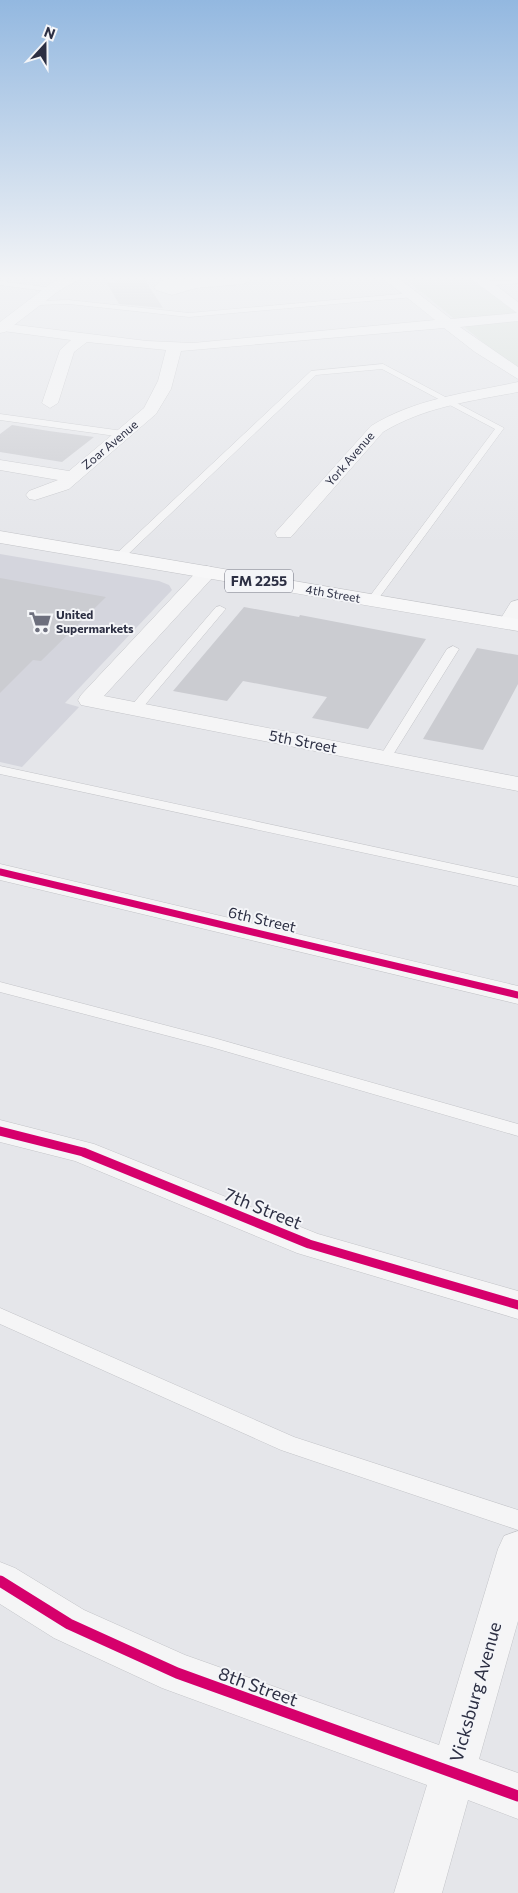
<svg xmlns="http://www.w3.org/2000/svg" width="518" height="1893" viewBox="0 0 518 1893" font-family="Commissioner,sans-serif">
	<rect width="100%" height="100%" fill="#e5e6ea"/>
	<path fill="#d4d5dd" d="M 0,554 L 159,581 L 169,585 L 172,590 L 65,703 L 79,707 L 22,767 L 0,762 Z"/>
	<path fill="#d4ddd6" d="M 407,280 L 472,280 L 518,314 L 518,368 L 496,353 Z"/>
	<path fill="#cbccd1" d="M 115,280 L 145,280 L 163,308 L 119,304 L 107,283 L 116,283 Z
		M 12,425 L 49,431 L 94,437 L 62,462 L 0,452 L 0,434 Z
		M 0,578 L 106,597 L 41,661 L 33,660 L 0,693 Z
		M 244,607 L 299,617 L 300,615 L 426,639 L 368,729 L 312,718 L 327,697 L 243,681 L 227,701 L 173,691 Z
		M 477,648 L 518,655 L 518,684 L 483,750 L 423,739 Z"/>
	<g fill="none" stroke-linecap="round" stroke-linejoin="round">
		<defs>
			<path id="lane" d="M 518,280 L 518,283 L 485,286 L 481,284 L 485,282 Z
				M 0,281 L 52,288 L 56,290 L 52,292 L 0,285 Z
				M 411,293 L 414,293 L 414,297 L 189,317 L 69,304 L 37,305 L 33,303 L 37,301 L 69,300 L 189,313 Z
				M 383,364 L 504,428 L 376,602 L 368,602 L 367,600 L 495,429 L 382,369 L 316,375 L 123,559 L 115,559 L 115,555 L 311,371 Z
				M 0,414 L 123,431 L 128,434 L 123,437 L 0,420 Z
				M 220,606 L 226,609 L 224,611 L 139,712 L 131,712 L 129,709 L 131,706 L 216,607 Z
				M 453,646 L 459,649 L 391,758 L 385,762 L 380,761 L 379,758 L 447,649 Z
				M 0,766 L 518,878 L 518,886 L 0,774 Z
				M 0,982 L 214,1038 L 518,1124 L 518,1136 L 211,1047 L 0,992 Z
				M 0,1308 L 294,1437 L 518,1510 L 518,1530 L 281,1450 L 0,1324 Z"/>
			<path id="street" d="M 163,280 L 250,280 L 243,284 L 196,288 L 172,295 L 156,290 L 154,287 Z
				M 385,280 L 401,280 L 451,319 L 517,313 L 473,280 L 489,280 L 518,302 L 518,321 L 460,327 L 518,367 L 518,379 L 475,352 L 444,328 L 181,351 L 171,389 L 156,414 L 69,489 L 35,500 L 29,499 L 26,495 L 29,491 L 58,480 L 0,470 L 0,460 L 69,471 L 144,408 L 158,381 L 166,350 L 87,342 L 74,352 L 58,403 L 50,408 L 42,403 L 60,350 L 71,340 L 3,331 L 0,331 L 0,323 L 147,341 L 193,343 L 435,320 Z
				M 518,382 L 518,392 C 471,401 424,407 383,432 L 291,537 L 277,537 L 275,533 L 371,426 C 416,398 468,393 518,382 Z
				M 207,566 L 214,568 L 217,572 L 214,576 L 104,696 L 518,777 L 518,791 L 81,705 L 78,700 L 81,695 L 200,568 Z
				M 518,600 L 518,623 L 515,627 L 508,629 L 501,627 L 498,623 L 511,602 Z
				M 0,864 L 518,986 L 518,1004 L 0,880 Z
				M 0,1120 L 94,1144 L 318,1234 L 518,1291 L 518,1319 L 297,1253 L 75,1161 L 0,1142 Z
				M 518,1531 L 518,1621 L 479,1759 L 518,1773 L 518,1819 L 468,1800 L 442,1893 L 394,1893 L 427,1785 L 162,1688 L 54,1638 L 0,1604 L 0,1562 L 15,1568 L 84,1610 L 185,1655 L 439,1745 L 498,1549 L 504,1536 Z"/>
			<path id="secondary" d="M 59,280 L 78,280 L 60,290 L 5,332 L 0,333 L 0,322 L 50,284 Z"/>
			<path id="primary" d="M 0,531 L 518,619 L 518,631 L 0,543 Z"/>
		</defs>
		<use href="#lane" stroke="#c3c4c8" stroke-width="1"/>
		<use href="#street" stroke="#c3c4c8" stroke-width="1"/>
		<use href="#secondary" stroke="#c3c4c8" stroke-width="1"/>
		<use href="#primary" stroke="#c2c3c7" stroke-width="1"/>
		<use href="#lane" fill="#f5f5f6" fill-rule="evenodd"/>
		<use href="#street" fill="#f5f5f6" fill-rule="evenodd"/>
		<use href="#secondary" fill="#f7f7f8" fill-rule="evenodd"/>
		<use href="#primary" fill="#f7f7f8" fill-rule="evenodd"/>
		<defs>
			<path id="cycleway-far2" d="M 0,872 L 518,995"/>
			<path id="cycleway-far1" d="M 0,1131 L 83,1152 L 309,1244 L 518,1305"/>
			<path id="cycleway" d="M 0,1581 L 69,1624 L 177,1673 L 518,1796"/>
		</defs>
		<use href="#cycleway-far2" stroke="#f4f5f8" stroke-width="10"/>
		<use href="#cycleway-far1" stroke="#f4f5f8" stroke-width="12"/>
		<use href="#cycleway" stroke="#f4f5f8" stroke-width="14"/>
		<use href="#cycleway-far2" stroke="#d6006c" stroke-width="7"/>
		<use href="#cycleway-far1" stroke="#d6006c" stroke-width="9"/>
		<use href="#cycleway" stroke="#d6006c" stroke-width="11"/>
	</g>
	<linearGradient id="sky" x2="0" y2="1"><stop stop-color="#93b8e0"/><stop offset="0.51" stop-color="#f3f4f6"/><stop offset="1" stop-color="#f3f4f6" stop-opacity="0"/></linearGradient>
	<rect width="518" height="545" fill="url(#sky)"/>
	<defs>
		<symbol id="supermarket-bare" viewBox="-9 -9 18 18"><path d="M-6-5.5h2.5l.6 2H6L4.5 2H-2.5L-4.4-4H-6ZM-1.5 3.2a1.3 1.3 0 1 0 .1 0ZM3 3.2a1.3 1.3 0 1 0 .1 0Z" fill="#6d6f7d" stroke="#f4f5f8" stroke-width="2.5" paint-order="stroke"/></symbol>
	</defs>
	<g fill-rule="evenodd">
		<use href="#supermarket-bare" x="24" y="606" width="32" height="32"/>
	</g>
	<g text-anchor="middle" stroke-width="4" stroke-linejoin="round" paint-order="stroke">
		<g font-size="12" fill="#2c2f43" stroke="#f4f5f8">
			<text transform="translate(110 445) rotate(-40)" y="4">Zoar Avenue</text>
			<text transform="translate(350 459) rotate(-49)" y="4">York Avenue</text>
			<text transform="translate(333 594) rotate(10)" y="4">4th Street</text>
		</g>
		<g font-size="12" font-weight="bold" fill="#2c2f43" stroke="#f4f5f8" text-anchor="start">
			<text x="56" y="619">United<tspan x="56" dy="14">Supermarkets</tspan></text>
		</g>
		<rect fill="#f4f5f8" stroke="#686a79" stroke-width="1" x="225" y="569.5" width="68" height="23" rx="4"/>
		<g font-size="14" font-weight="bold" fill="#2c2f43">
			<text x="259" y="586">FM 2255</text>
		</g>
		<g font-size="15" fill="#2c2f43" stroke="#f4f5f8">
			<text transform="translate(303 742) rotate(11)" y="5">5th Street</text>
			<text transform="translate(262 920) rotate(13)" y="5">6th Street</text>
		</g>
		<g font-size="18" fill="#2c2f43" stroke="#f4f5f8">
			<text transform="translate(263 1209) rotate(22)" y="6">7th Street</text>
			<text transform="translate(258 1687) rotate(20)" y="6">8th Street</text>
			<text transform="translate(476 1692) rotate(-74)" y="6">Vicksburg Avenue</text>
		</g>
	</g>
	<g transform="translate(45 45) rotate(21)" stroke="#f4f5f8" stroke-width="4" paint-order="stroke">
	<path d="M0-4L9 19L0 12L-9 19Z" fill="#2c2f43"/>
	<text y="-8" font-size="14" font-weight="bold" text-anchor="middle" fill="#2c2f43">N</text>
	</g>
</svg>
